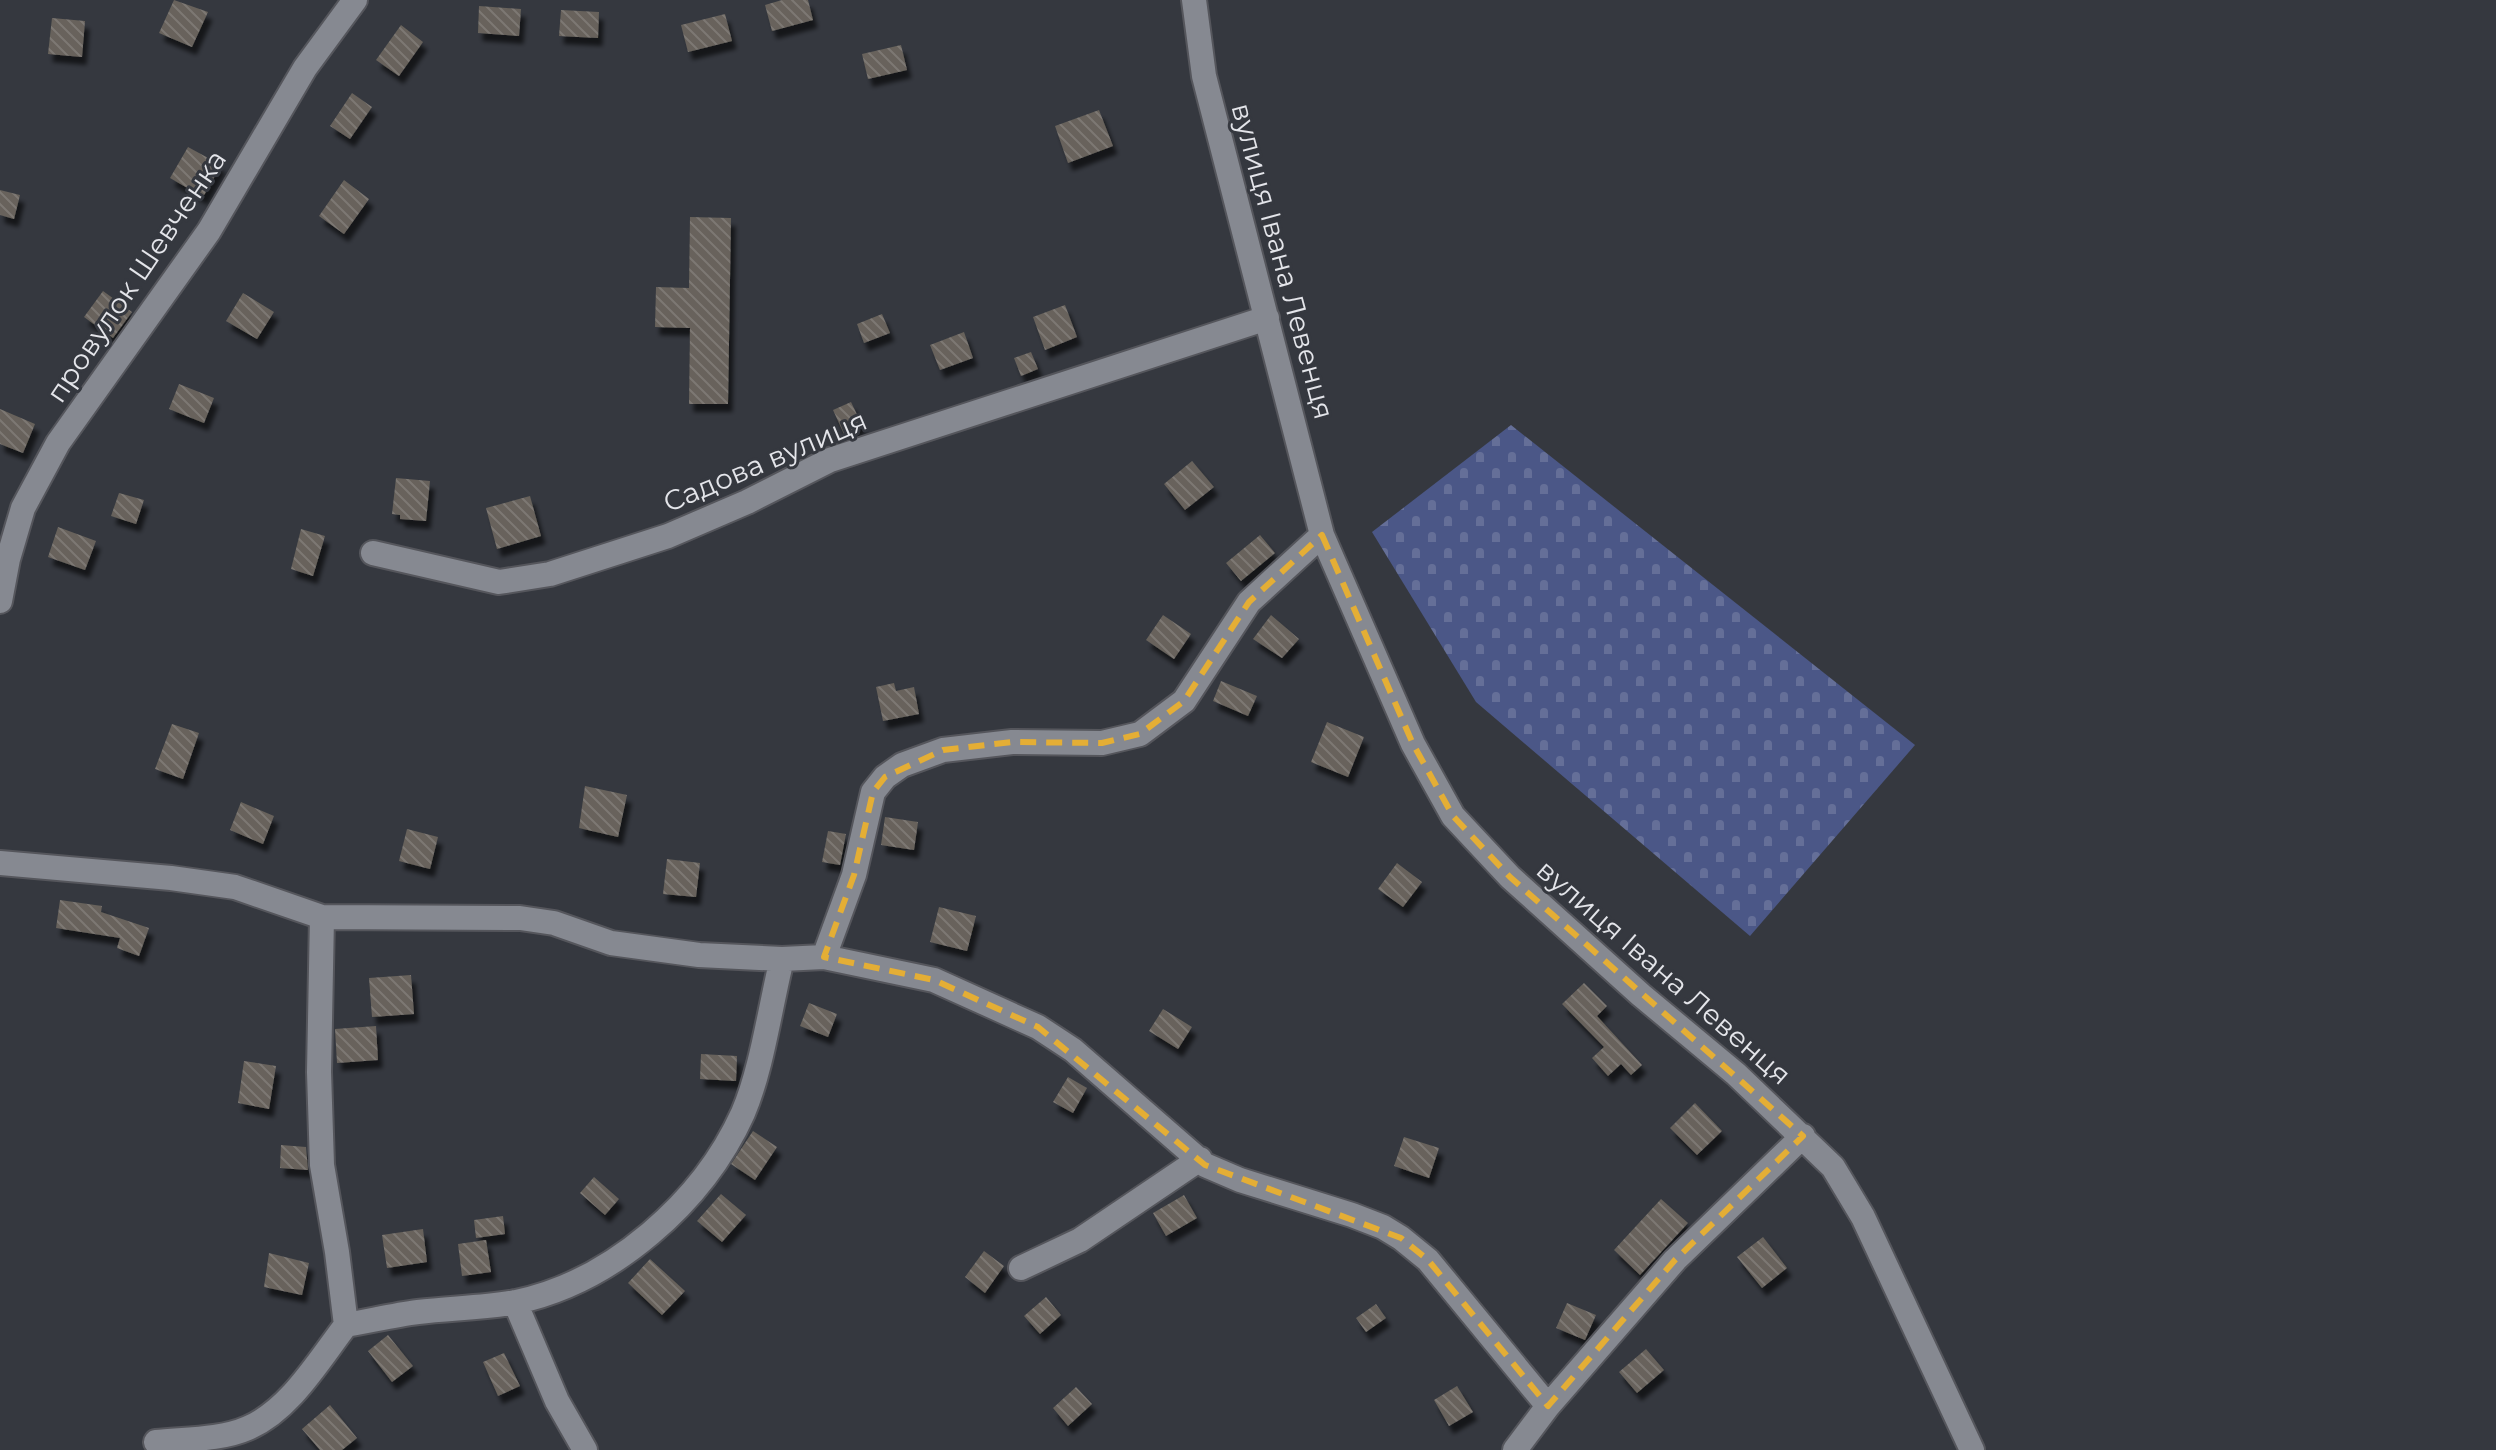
<svg xmlns="http://www.w3.org/2000/svg" width="2496" height="1450" viewBox="0 0 2496 1450" font-family="Montserrat,sans-serif">
	<defs>
		<pattern id="cemetery-stones" width="16" height="16" patternUnits="userSpaceOnUse" patternTransform="scale(2)"><rect width="16" height="16" fill="#4b5787"/><path d="M2 7V4a2 2 0 0 1 4 0v3zM10 15v-3a2 2 0 0 1 4 0v3z" fill="#656f98"/></pattern>
		<pattern id="building-back-hatch" width="6" height="6" patternUnits="userSpaceOnUse" patternTransform="scale(2)"><rect width="6" height="6" fill="#67625b"/><path d="M-1 5l2 2M0 0l6 6M5-1l2 2" fill="none" stroke="#7d7873"/></pattern>
		<filter id="shadow"><feDropShadow dx="4.5" dy="8" stdDeviation="2" flood-color="#0009"/></filter>
	</defs>
	<rect width="100%" height="100%" fill="#35383f"/>
	<path fill="url(#cemetery-stones)" d="M 1511,425 L 1915,745 L 1750,936 L 1476,702 L 1372,532 Z"/>
	<path fill="url(#building-back-hatch)" filter="url(#shadow)" d="M 174,0 L 208,12 L 192,47 L 159,33 Z
		M 782,0 L 808,0 L 813,20 L 772,31 L 765,5 Z
		M 479,6 L 521,9 L 519,36 L 478,33 Z
		M 561,10 L 599,12 L 598,38 L 559,36 Z
		M 725,14 L 732,41 L 688,52 L 681,25 Z
		M 52,18 L 85,21 L 82,57 L 48,54 Z
		M 401,25 L 423,42 L 399,76 L 376,60 Z
		M 901,45 L 907,70 L 868,79 L 862,54 Z
		M 352,93 L 372,107 L 350,139 L 330,126 Z
		M 1099,110 L 1113,146 L 1068,163 L 1055,126 Z
		M 188,147 L 221,165 L 203,197 L 170,178 Z
		M 344,180 L 369,199 L 344,234 L 319,216 Z
		M 0,190 L 20,195 L 14,219 L 0,215 Z
		M 690,217 L 731,218 L 728,404 L 689,404 L 690,328 L 655,327 L 656,287 L 689,288 Z
		M 103,291 L 132,312 L 113,338 L 84,317 Z
		M 243,293 L 274,312 L 257,339 L 226,321 Z
		M 1065,305 L 1077,337 L 1045,350 L 1033,317 Z
		M 882,314 L 890,333 L 864,343 L 857,324 Z
		M 964,332 L 973,358 L 940,370 L 930,345 Z
		M 1031,352 L 1038,369 L 1021,376 L 1014,358 Z
		M 179,384 L 214,398 L 204,423 L 169,409 Z
		M 851,402 L 862,425 L 844,434 L 833,410 Z
		M 0,409 L 35,424 L 23,453 L 0,444 Z
		M 1192,461 L 1214,487 L 1185,510 L 1164,484 Z
		M 396,478 L 430,481 L 426,521 L 400,519 L 400,515 L 392,514 Z
		M 119,493 L 144,500 L 136,524 L 111,516 Z
		M 530,496 L 541,536 L 497,549 L 486,508 Z
		M 58,527 L 96,541 L 85,570 L 48,557 Z
		M 301,529 L 325,536 L 313,576 L 291,569 Z
		M 1260,535 L 1275,553 L 1241,581 L 1226,563 Z
		M 1163,615 L 1191,634 L 1174,659 L 1146,640 Z
		M 1271,615 L 1299,639 L 1282,658 L 1253,639 Z
		M 1221,681 L 1257,696 L 1248,716 L 1213,701 Z
		M 894,683 L 896,691 L 914,687 L 919,714 L 883,721 L 876,687 Z
		M 1327,722 L 1364,737 L 1348,777 L 1311,762 Z
		M 172,724 L 199,733 L 183,779 L 155,769 Z
		M 585,786 L 627,795 L 618,837 L 579,828 Z
		M 241,802 L 274,816 L 263,844 L 230,830 Z
		M 885,817 L 918,822 L 914,850 L 881,845 Z
		M 407,829 L 438,837 L 430,869 L 399,861 Z
		M 828,831 L 846,834 L 840,865 L 822,862 Z
		M 667,859 L 700,863 L 696,897 L 663,894 Z
		M 1397,863 L 1422,882 L 1403,907 L 1378,889 Z
		M 60,900 L 102,906 L 101,912 L 149,928 L 139,956 L 117,948 L 120,938 L 56,928 Z
		M 939,907 L 976,916 L 967,951 L 930,942 Z
		M 411,975 L 414,1014 L 372,1017 L 369,978 Z
		M 1584,983 L 1607,1006 L 1597,1016 L 1642,1065 L 1631,1075 L 1621,1064 L 1608,1076 L 1592,1058 L 1604,1047 L 1562,1004 Z
		M 809,1003 L 837,1014 L 828,1037 L 800,1026 Z
		M 1163,1009 L 1192,1027 L 1178,1049 L 1149,1031 Z
		M 376,1026 L 378,1060 L 337,1063 L 335,1029 Z
		M 701,1054 L 737,1056 L 736,1081 L 700,1079 Z
		M 244,1061 L 276,1066 L 269,1109 L 238,1103 Z
		M 1068,1077 L 1087,1088 L 1073,1113 L 1053,1102 Z
		M 1695,1103 L 1722,1131 L 1697,1155 L 1670,1128 Z
		M 753,1131 L 777,1147 L 755,1180 L 731,1164 Z
		M 1404,1137 L 1439,1148 L 1429,1178 L 1394,1166 Z
		M 281,1145 L 306,1147 L 308,1170 L 280,1168 Z
		M 594,1177 L 619,1199 L 605,1215 L 580,1193 Z
		M 721,1194 L 746,1215 L 722,1242 L 697,1221 Z
		M 1184,1195 L 1197,1218 L 1166,1236 L 1153,1213 Z
		M 1661,1199 L 1688,1223 L 1640,1275 L 1614,1250 Z
		M 503,1216 L 505,1234 L 476,1238 L 474,1220 Z
		M 423,1229 L 427,1262 L 387,1268 L 382,1235 Z
		M 1763,1237 L 1787,1268 L 1762,1288 L 1737,1257 Z
		M 486,1240 L 491,1272 L 462,1276 L 458,1244 Z
		M 984,1251 L 1004,1266 L 985,1293 L 965,1277 Z
		M 269,1253 L 309,1263 L 302,1295 L 264,1287 Z
		M 650,1259 L 685,1291 L 662,1315 L 628,1283 Z
		M 1046,1297 L 1061,1315 L 1040,1334 L 1024,1316 Z
		M 1567,1303 L 1596,1315 L 1585,1340 L 1556,1328 Z
		M 1376,1304 L 1386,1318 L 1366,1332 L 1356,1318 Z
		M 388,1335 L 413,1366 L 392,1382 L 368,1351 Z
		M 1646,1349 L 1664,1370 L 1637,1393 L 1619,1372 Z
		M 504,1353 L 520,1386 L 498,1396 L 483,1362 Z
		M 1457,1386 L 1473,1412 L 1449,1426 L 1434,1400 Z
		M 1076,1387 L 1092,1404 L 1068,1426 L 1053,1408 Z
		M 330,1405 L 357,1438 L 342,1450 L 320,1450 L 302,1429 Z"/>
	<g fill="none" stroke-linecap="round" stroke-linejoin="round">
		<defs>
			<path id="minor" d="M 1194,0 L 1204,76 L 1322,535 L 1413,744 L 1453,816 L 1510,877 L 1641,995 L 1736,1074 L 1833,1167 L 1863,1217 L 1972,1450
				M 373,553 L 499,582 L 550,574 L 668,536 L 747,502 L 830,460 L 1267,318
				M 0,601 L 8,559 L 23,508 L 58,443 L 209,231 L 305,68 L 355,0
				M 0,863 L 171,878 L 235,887 L 322,917 L 520,918 L 554,923 L 611,943 L 699,955 L 782,959 L 824,957 L 934,980 L 1038,1027 L 1073,1050 L 1205,1165 L 1240,1180 L 1352,1215 L 1383,1227 L 1401,1238 L 1428,1260 L 1548,1406
				M 322,917 L 319,1072 L 322,1165 L 337,1252 L 346,1325
				M 824,957 L 854,875 L 873,792 L 885,777 L 902,765 L 943,750 L 1012,742 L 1102,743 L 1140,734 L 1184,701 L 1249,602 L 1322,535
				M 1021,1268 L 1080,1240 L 1200,1159
				M 515,1302 L 557,1401 L 585,1450
				M 156,1442 C 185,1439 221,1440 248,1428 C 290,1410 319,1360 346,1325 C 370,1321 394,1315 418,1312 C 450,1308 484,1308 516,1302 C 612,1282 703,1202 743,1113 C 762,1069 770,1007 782,959
				M 1515,1450 L 1548,1406 L 1675,1260 L 1803,1136"/>
		</defs>
		<use href="#minor" stroke="#55565c" stroke-width="28"/>
		<use href="#minor" stroke="#868991" stroke-width="24"/>
	</g>
	<path fill="none" stroke="#e4ae35" stroke-width="6" stroke-dasharray="16 10" stroke-linejoin="round" d="M 1322,535 L 1413,744 L 1453,816 L 1510,877 L 1803,1136 L 1675,1260 L 1548,1406 L 1428,1260 L 1401,1238 L 1205,1165 L 1038,1027 L 934,980 L 824,957 L 854,875 L 873,792 L 885,777 L 943,750 L 1012,742 L 1102,743 L 1140,734 L 1184,701 L 1249,602 Z"/>
	<g text-anchor="middle" stroke-width="6" stroke-linejoin="round" paint-order="stroke">
		<g font-size="28" fill="#e4e5ea" stroke="#35383f">
			<text transform="translate(1283 261) rotate(75)" y="10">вулиця Івана Левенця</text>
			<text transform="translate(136 276) rotate(-56)" y="10">провулок Шевченка</text>
			<text transform="translate(765 461) rotate(-23)" y="10">Садова вулиця</text>
			<text transform="translate(1664 972) rotate(41)" y="10">вулиця Івана Левенця</text>
		</g>
	</g>
</svg>
